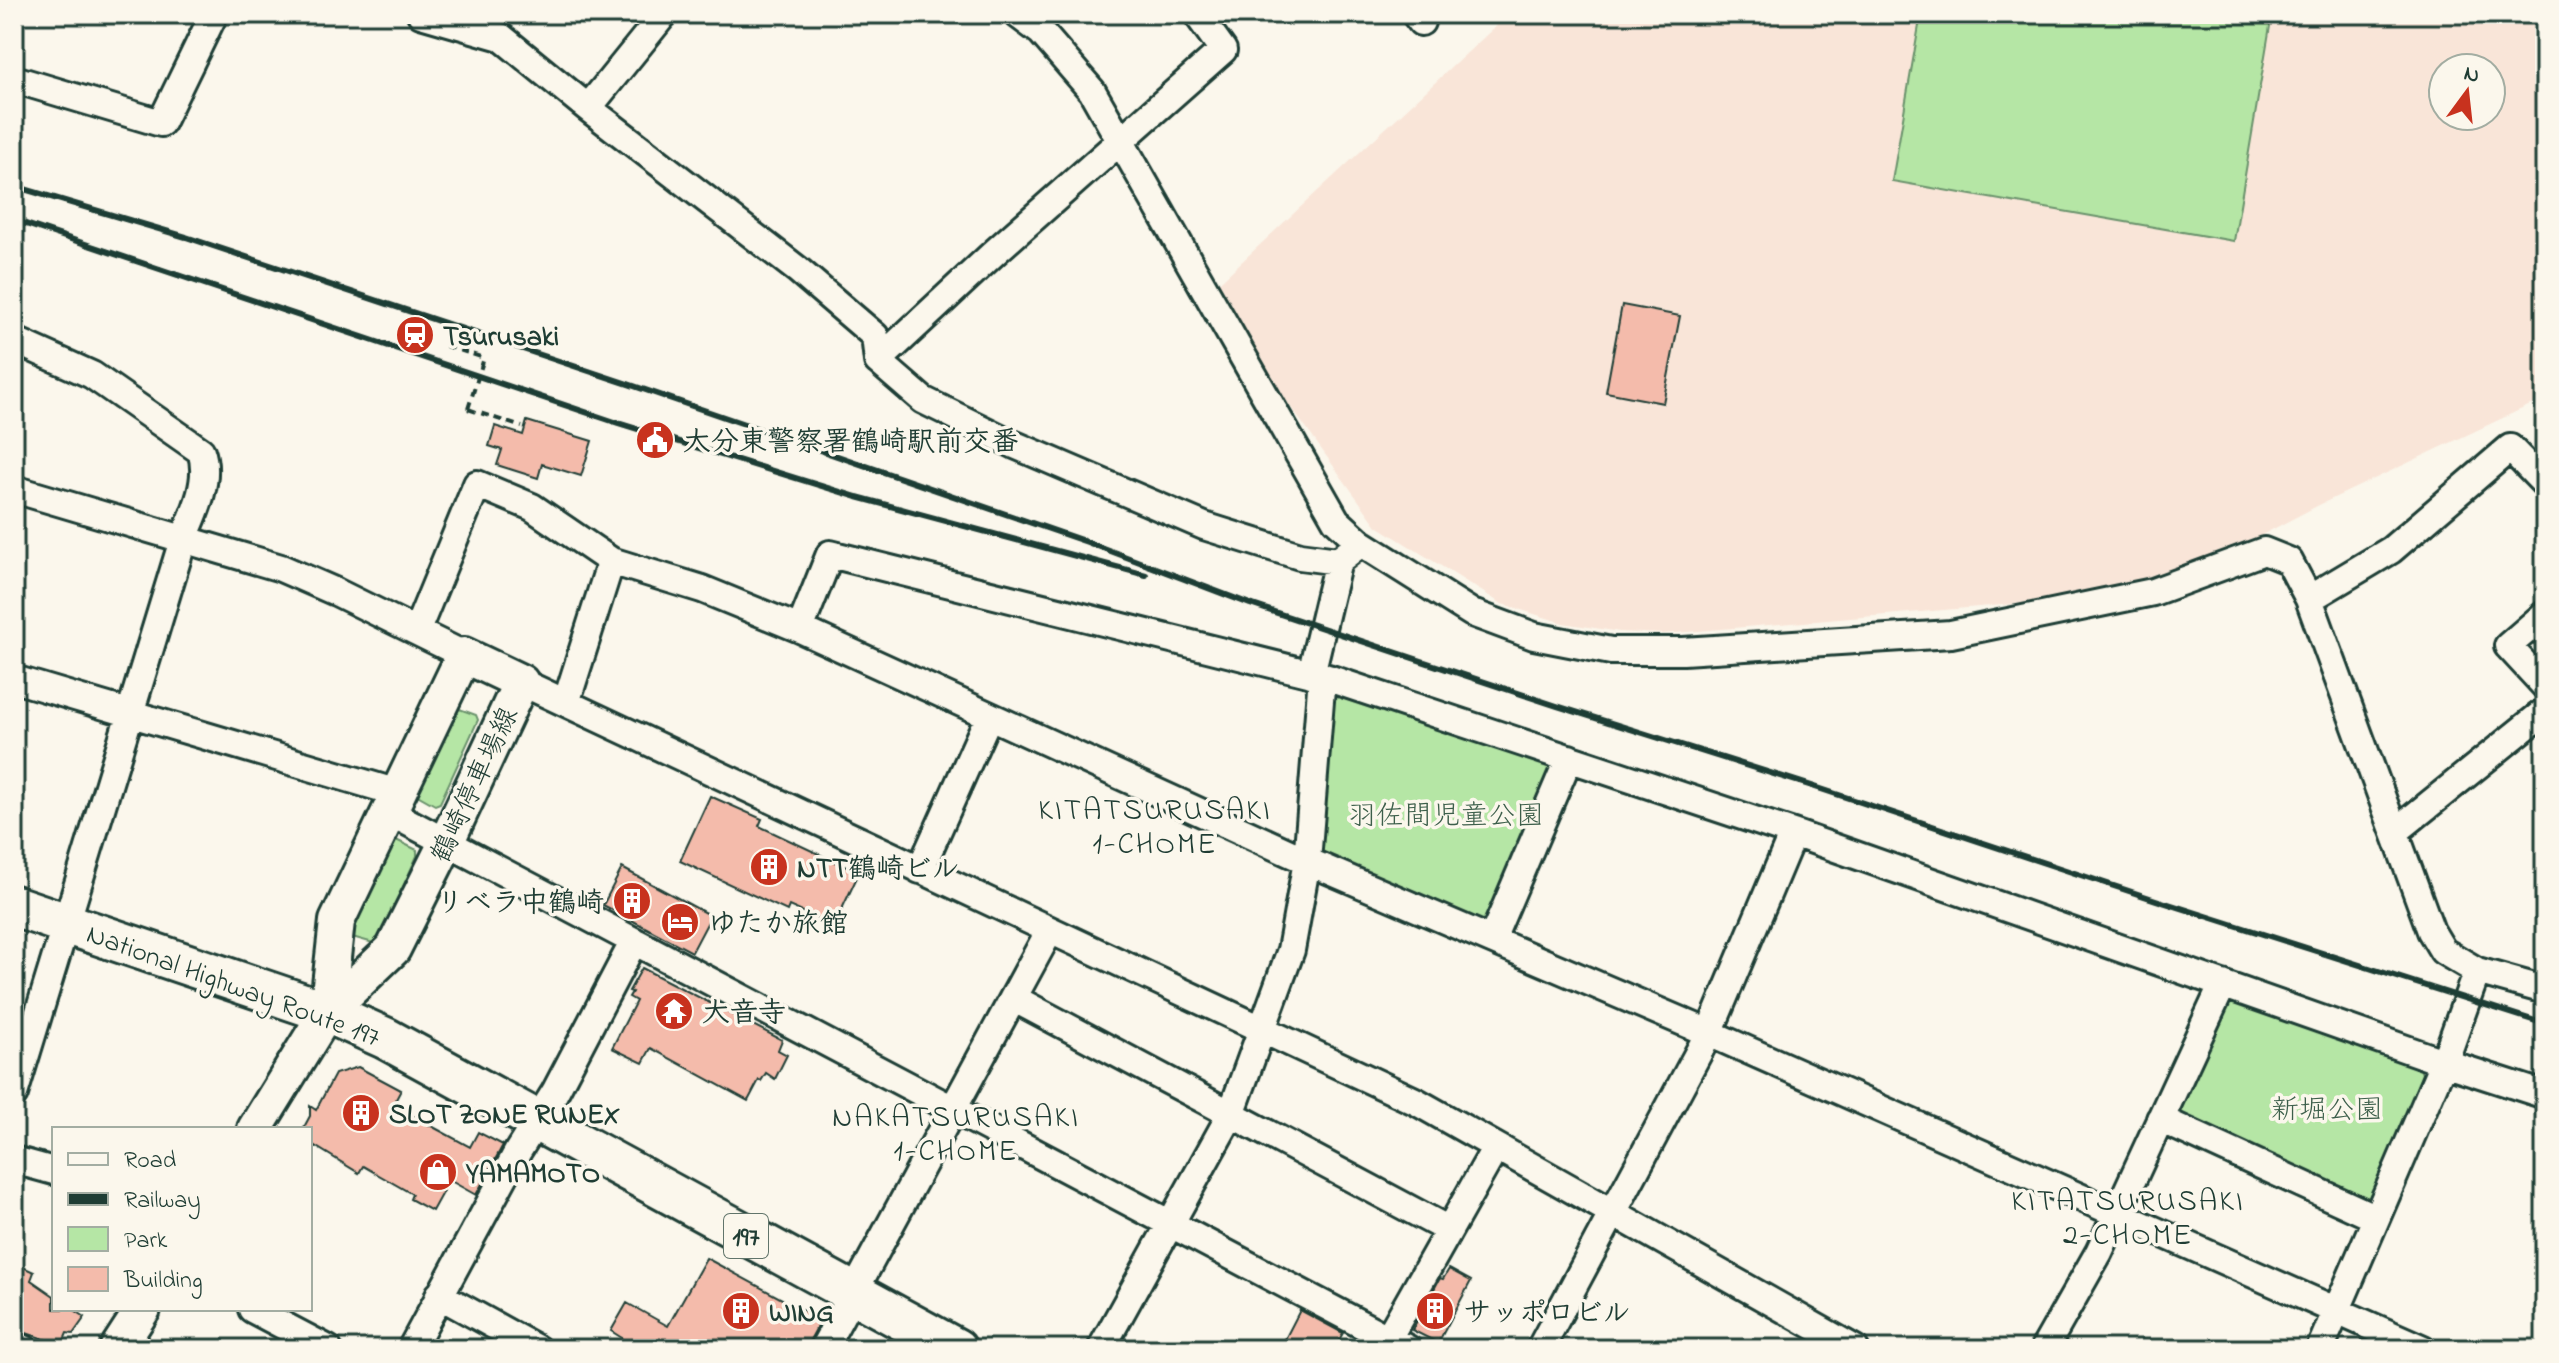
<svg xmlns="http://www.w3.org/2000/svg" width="2559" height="1363" viewBox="0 0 2559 1363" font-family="'Indie Flower','Klee One',sans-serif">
	<rect width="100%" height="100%" fill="#fbf7ec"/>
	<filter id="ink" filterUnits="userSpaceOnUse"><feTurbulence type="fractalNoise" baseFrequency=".0125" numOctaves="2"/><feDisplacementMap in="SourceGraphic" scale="16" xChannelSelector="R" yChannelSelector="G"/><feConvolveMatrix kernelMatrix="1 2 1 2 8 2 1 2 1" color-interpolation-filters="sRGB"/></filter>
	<g filter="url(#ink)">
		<path fill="#f9e5d8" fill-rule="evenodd" d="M 1509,14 L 2545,14 L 2545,398 L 2319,505 L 2153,592 L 1663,634 L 1620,632 L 1563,623 L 1502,604 L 1377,526 L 1208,293 ZM 2443,68 L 2491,68 L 2491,116 L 2443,116 Z"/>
		<path fill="#b5e6a5" stroke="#6a926c" stroke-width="2" d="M 1921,14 L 2272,14 L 2234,241 L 1892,181 Z
			M 1339,691 L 1554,760 L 1495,917 L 1485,922 L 1322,853 L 1317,844 L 1331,697 Z
			M 454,707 L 476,715 L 478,720 L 440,803 L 435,805 L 414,793 Z
			M 396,840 L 417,850 L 417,856 L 377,944 L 352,937 L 351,928 L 392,842 Z
			M 2234,997 L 2419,1065 L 2422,1074 L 2373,1198 L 2362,1203 L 2179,1122 L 2175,1111 L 2225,1003 Z"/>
		<path fill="#f4bbab" stroke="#1f3d34" stroke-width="2" d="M 1622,305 L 1680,316 L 1663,403 L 1606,392 Z
			M 527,421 L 592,441 L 581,476 L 542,464 L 538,478 L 497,465 L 502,450 L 489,446 L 495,426 L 523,435 Z
			M 710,796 L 762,819 L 759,826 L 859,873 L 834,926 L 789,906 L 787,911 L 680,861 Z
			M 622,868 L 711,916 L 692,952 L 603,905 Z
			M 642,968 L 782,1040 L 778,1050 L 787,1055 L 775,1079 L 766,1073 L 761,1081 L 759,1080 L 748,1101 L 651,1048 L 643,1063 L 612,1048 L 636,1001 L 629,997 L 632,992 L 629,991 Z
			M 358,1067 L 401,1090 L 393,1105 L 435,1128 L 470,1147 L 478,1132 L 503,1145 L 476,1195 L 449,1180 L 432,1211 L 410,1199 L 412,1194 L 363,1166 L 359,1173 L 310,1143 L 310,1129 L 303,1129 L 310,1116 L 310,1106 L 316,1110 L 335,1074 Z
			M 706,1258 L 821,1320 L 805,1349 L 616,1349 L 622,1338 L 611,1331 L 627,1303 L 668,1326 Z
			M 14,1263 L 34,1272 L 31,1280 L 54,1296 L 54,1309 L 73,1309 L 85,1317 L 73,1334 L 67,1333 L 62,1345 L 14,1329 Z
			M 1449,1269 L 1471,1281 L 1438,1343 L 1412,1330 L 1440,1278 L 1443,1279 Z
			M 1300,1310 L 1343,1333 L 1334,1349 L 1299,1349 L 1284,1341 Z"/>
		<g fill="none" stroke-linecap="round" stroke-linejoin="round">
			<defs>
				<path id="minor" d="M 421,14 L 501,37 L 588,108 L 798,270 L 875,336 L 878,361 L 923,400 L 1015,445 L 1204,526 L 1300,556 L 1338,561 L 1361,543
					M 1017,14 L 1041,32 L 1092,91 L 1336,520 L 1361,543 L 1472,613 L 1534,636 L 1611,651 L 1683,651 L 1951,634 L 2153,592 L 2264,551 L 2289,561 L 2309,599 L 2431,931 L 2443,951 L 2477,971 L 2545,990
					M 1415,14 L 1421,22
					M 14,79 L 161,123 L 214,14
					M 588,108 L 664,14
					M 14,340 L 92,375 L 201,451 C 211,479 195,513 183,540 L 14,1094
					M 878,361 L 995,252 L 1223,50 L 1197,14
					M 14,489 L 281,568 L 336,592 L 464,655
					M 611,561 L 702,589 L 800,629 L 1307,861 L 1709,1033 L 2423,1349
					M 2309,599 L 2391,550 L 2510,448 L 2545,484
					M 2545,614 L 2508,646 L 2545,686
					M 800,629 L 830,554 L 1328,678 L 1793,833 L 2443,1062 L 2545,1095
					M 417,630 L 477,484 L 532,507 L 611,561 L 566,703
					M 1311,674 L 1338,561
					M 14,679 L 398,793
					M 521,682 L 1417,1102 L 1855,1349
					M 389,812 L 1408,1349
					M 2395,832 L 2545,711
					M 920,870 L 989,716
					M 1492,939 L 1569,758
					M 1013,998 L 1449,1230
					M 2160,1119 L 2376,1218
					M 14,1160 L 54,1171
					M 439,1295 L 537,1349
					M 252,1309 L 328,1349
					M 14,1346 L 24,1349
					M 411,1349 L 518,1151 L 555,1092 L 634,941
					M 823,1349 L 1050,930
					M 1101,1349 L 1231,1114 L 1291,950 L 1307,861 L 1322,676
					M 1382,1349 L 1496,1147
					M 1540,1349 L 1709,1033 L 1793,833
					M 2044,1349 L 2099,1252 L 2223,984
					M 2320,1349 L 2449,1049 L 2477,971"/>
				<path id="major" d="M 255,1129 L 327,1012 L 393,949 L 446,843 L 521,682 L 464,655 L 337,921 L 327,1012
					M 117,1349 L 143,1309"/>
				<path id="highway" d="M 14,906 L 327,1012 L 385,1038 L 956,1349"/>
			</defs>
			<use href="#minor" stroke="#1f3d34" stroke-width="32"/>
			<use href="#major" stroke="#1f3d34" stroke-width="40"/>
			<use href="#highway" stroke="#1f3d34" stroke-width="46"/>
			<path stroke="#1f3d34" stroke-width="4" stroke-dasharray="8 6" stroke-linecap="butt" d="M 446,346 L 484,358
				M 468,409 L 522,427"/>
			<use href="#minor" stroke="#fbf7ec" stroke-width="26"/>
			<use href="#major" stroke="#fbf7ec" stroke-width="34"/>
			<use href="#highway" stroke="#fbf7ec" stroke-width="40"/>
			<path stroke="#1f3d34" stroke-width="6" d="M 14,186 L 186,237 L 631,385 L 1087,542 L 1250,604 L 1557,706 L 1812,786 L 2156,900 L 2545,1024
				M 14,220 L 618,423 L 857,497 L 1146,575"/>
			<path stroke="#1f3d34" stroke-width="4" stroke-dasharray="8 6" stroke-linecap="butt" d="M 468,409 L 484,358"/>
		</g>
	</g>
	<defs>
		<symbol id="station-disc" viewBox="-11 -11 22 22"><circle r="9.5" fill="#c8321e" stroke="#fbf7ec"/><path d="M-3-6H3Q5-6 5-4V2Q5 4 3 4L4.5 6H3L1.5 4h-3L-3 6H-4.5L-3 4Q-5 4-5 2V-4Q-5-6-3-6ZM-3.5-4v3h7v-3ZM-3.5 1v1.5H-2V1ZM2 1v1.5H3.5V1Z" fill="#fff"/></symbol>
		<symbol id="civic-disc" viewBox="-11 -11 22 22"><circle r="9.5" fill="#c8321e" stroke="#fbf7ec"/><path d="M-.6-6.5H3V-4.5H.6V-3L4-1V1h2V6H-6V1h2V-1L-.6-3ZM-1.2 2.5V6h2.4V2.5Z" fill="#fff"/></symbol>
		<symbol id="building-disc" viewBox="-11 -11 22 22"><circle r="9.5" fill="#c8321e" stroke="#fbf7ec"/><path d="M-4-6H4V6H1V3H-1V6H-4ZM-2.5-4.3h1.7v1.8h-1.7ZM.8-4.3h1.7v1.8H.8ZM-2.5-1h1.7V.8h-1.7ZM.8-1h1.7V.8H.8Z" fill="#fff"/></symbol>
		<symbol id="hotel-disc" viewBox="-11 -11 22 22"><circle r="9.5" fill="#c8321e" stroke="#fbf7ec"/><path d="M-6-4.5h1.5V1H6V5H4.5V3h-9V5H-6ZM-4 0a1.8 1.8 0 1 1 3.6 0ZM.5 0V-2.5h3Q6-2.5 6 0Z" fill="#fff"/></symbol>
		<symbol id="temple-disc" viewBox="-11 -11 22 22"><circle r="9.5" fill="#c8321e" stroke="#fbf7ec"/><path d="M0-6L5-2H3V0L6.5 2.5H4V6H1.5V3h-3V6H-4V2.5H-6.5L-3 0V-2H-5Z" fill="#fff"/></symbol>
		<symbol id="shop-disc" viewBox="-11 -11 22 22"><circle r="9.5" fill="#c8321e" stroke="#fbf7ec"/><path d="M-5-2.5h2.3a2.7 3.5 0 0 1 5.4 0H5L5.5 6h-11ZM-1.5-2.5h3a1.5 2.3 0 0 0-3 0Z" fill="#fff"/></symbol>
	</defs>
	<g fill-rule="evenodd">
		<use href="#station-disc" x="393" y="313" width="44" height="44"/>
		<use href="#civic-disc" x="633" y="418" width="44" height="44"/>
		<use href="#building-disc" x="747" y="845" width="44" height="44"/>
		<use href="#building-disc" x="610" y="879" width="44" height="44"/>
		<use href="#hotel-disc" x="658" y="900" width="44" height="44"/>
		<use href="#temple-disc" x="652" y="989" width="44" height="44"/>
		<use href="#building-disc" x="339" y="1091" width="44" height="44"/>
		<use href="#shop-disc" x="416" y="1150" width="44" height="44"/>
		<use href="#building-disc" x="719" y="1289" width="44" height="44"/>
		<use href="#building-disc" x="1413" y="1289" width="44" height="44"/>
	</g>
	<g text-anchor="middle" stroke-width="7" stroke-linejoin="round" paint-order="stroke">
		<rect fill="#fbf7ec" stroke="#61756b" stroke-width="2" x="724" y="1214" width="44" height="44" rx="6"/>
		<g font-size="26" font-weight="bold" fill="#1f3d34">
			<text x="746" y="1245">197</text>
		</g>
		<g font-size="28" font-weight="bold" fill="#1f3d34" stroke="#fbf7ec" text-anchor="start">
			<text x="443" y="345">Tsurusaki</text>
			<text x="683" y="450">大分東警察署鶴崎駅前交番</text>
			<text x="797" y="877">NTT鶴崎ビル</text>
			<text x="604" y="911" text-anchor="end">リベラ中鶴崎</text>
			<text x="708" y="932">ゆたか旅館</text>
			<text x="702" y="1021">大音寺</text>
			<text x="389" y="1123">SLOT ZONE RUNEX</text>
			<text x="466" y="1182">YAMAMOTO</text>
			<text x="769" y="1321">WING</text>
			<text x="1463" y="1321">サッポロビル</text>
		</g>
		<g font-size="28" fill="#1f3d34" stroke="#fbf7ec">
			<text transform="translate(473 784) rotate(-65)" y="10">鶴崎停車場線</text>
			<text transform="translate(234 984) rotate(20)" y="10">National Highway Route 197</text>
		</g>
		<g font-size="28" fill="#3d5f4b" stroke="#fbf7ec">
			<text x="1446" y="824">羽佐間児童公園</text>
			<text x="2327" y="1118">新堀公園</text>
		</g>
		<g font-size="30" letter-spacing="2" fill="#1f3d34" stroke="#fbf7ec">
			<text x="1155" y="819">KITATSURUSAKI<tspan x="1155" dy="34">1-CHOME</tspan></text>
			<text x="956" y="1126">NAKATSURUSAKI<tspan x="956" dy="34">1-CHOME</tspan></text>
			<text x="2128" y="1210">KITATSURUSAKI<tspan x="2128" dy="34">2-CHOME</tspan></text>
		</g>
	</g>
	<rect width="2559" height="1363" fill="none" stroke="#fbf7ec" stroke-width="48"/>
	<rect x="24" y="24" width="2511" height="1315" fill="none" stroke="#1f3d34" stroke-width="3" filter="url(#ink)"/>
	<rect x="52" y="1127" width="260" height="184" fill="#fbf7ec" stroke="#a3ada2" stroke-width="2"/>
	<rect x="68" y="1153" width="40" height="12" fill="#fbf7ec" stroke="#a3ada2" stroke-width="2"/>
	<text x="124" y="1167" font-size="24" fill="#1f3d34">Road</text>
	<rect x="68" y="1193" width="40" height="12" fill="#1f3d34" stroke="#a3ada2" stroke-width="2"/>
	<text x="124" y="1207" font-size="24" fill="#1f3d34">Railway</text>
	<rect x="68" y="1227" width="40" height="24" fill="#b5e6a5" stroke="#a3ada2" stroke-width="2"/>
	<text x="124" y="1247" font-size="24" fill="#1f3d34">Park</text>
	<rect x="68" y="1267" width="40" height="24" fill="#f4bbab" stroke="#a3ada2" stroke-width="2"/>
	<text x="124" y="1287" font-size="24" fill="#1f3d34">Building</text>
	<g transform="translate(2467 92) rotate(15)"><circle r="38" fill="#fbf7ec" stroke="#a3ada2" stroke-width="2"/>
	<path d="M0-6L14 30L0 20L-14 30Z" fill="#c8321e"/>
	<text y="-12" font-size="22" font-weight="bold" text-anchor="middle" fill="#1f3d34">N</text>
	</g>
</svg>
